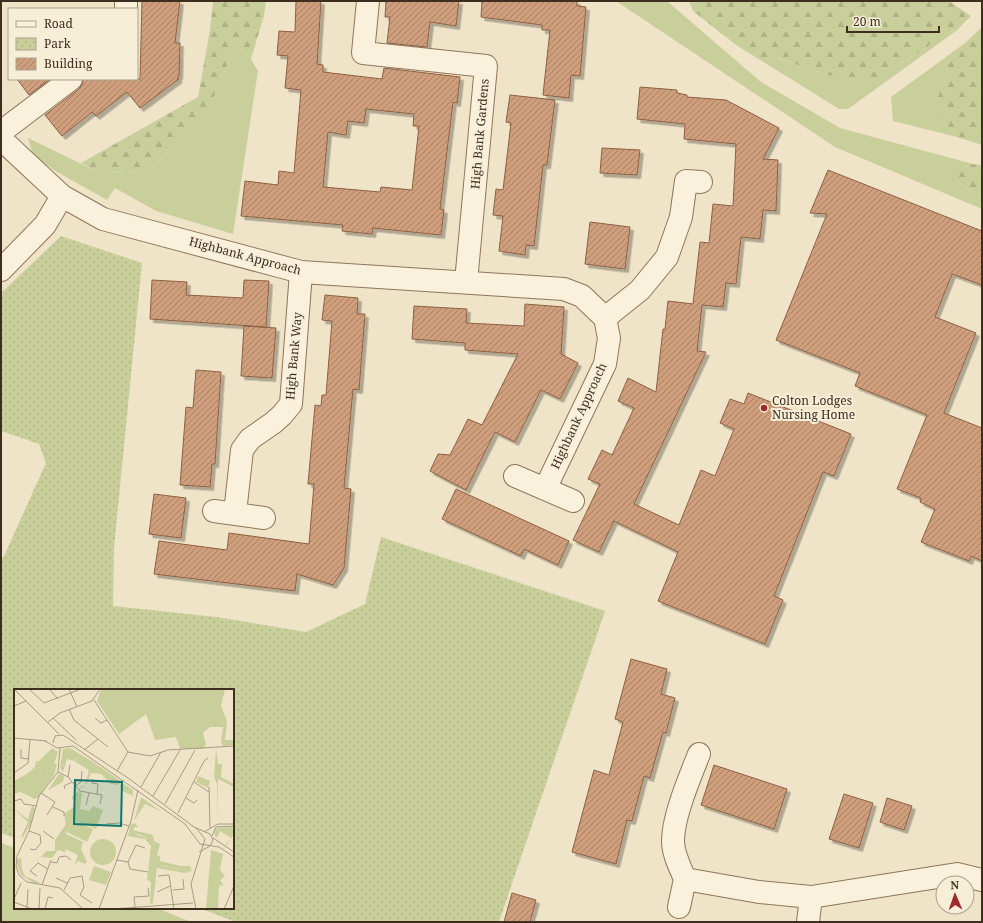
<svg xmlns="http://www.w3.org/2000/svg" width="983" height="923" viewBox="0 0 983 923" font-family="'Noto Serif',serif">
	<defs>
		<pattern id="forest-firs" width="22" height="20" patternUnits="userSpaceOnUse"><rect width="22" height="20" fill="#c9cf9b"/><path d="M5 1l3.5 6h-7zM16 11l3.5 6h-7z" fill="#aeb285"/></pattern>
		<pattern id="park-dots" width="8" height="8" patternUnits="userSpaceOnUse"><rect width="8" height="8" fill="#c9cf9b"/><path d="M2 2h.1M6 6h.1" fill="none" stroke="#aeb285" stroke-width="1.8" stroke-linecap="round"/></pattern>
		<pattern id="building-hatch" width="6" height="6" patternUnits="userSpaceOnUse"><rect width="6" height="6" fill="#cf9f7d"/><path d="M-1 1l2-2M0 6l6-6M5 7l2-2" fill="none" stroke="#a98266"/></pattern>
		<filter id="shadow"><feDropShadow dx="3.5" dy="3.5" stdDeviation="0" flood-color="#0004"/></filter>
	</defs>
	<rect width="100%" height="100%" fill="#f0e4c8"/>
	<path fill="#c9cf9b" d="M 616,1 L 667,1 L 761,82 L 840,128 L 973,164 L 954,174 L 961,184 L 982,199 L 982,209 L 835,147 Z
		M 941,29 L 956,31 L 848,109 L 839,109 L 757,58 L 777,58 L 828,75 L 901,63 L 927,48 Z
		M 965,43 L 948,63 L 946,124 L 957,137 L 893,121 L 891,97 Z
		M 236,45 L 251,59 L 258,71 L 233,234 L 156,211 L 115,188 L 107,200 L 57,172 L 33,155 L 28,138 L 98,172 L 145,173 L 181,142 L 208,111 Z
		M 1,843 L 15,848 L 15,908 L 157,908 L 191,922 L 1,922 Z"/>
	<path fill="url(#forest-firs)" d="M 213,1 L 266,1 L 264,16 L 251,59 L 236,45 L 208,111 L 181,142 L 145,173 L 98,172 L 81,163 L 198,97 L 210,30 Z
		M 689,1 L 949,1 L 971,16 L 956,31 L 941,29 L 927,48 L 901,63 L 877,83 L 828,75 L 777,58 L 757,58 L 736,45 L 693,11 Z
		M 982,27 L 982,145 L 957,137 L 946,124 L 937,101 L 948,63 L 965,43 Z
		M 973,164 L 982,165 L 982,199 L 961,184 L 953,174 Z"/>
	<path fill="url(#park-dots)" d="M 61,236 L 142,263 L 114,548 L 113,606 L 217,617 L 306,632 L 365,604 L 381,537 L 605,611 L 499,922 L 236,922 L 199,908 L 233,908 L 233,690 L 15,690 L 15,838 L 1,833 L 1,559 L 5,554 L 46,463 L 39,444 L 1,431 L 1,293 Z"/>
	<path fill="url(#building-hatch)" stroke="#8d5f41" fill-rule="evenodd" filter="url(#shadow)" d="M 142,1 L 180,1 L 175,43 L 180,43 L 179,76 L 177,79 L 179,79 L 140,108 L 127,92 L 96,116 L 92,112 L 62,136 L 45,115 L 79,89 L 82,84 L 83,79 L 140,79 Z
		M 296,1 L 321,1 L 317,64 L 323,65 L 323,72 L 382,79 L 384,68 L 460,77 L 457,103 L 453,102 L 440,209 L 444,210 L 441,235 L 373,228 L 372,234 L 342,231 L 343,225 L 241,216 L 245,181 L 278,185 L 279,171 L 294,173 L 301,90 L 285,88 L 288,56 L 277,55 L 279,31 L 295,32 ZM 366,109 L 414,114 L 413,126 L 419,126 L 412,190 L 381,187 L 380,192 L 323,187 L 328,132 L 346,135 L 348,121 L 364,123 Z
		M 386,1 L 459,1 L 456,26 L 430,22 L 427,47 L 387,43 L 390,17 L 385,17 Z
		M 482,1 L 577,1 L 577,6 L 586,7 L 580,76 L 571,75 L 569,98 L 543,95 L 550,30 L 542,30 L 542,25 L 481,17 Z
		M 17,79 L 50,79 L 29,95 Z
		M 640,87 L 677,90 L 677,93 L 687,95 L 687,97 L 726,100 L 779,128 L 763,159 L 778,160 L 776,211 L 763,210 L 760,239 L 741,237 L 736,284 L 726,283 L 723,307 L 702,305 L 697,351 L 706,352 L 634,504 L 679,525 L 701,470 L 715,476 L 734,429 L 720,423 L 730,399 L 744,404 L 748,393 L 851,434 L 834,476 L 823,472 L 774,596 L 783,600 L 765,644 L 658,601 L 678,552 L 614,521 L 599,552 L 573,540 L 600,484 L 588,479 L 602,450 L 612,455 L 634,408 L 618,401 L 628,378 L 656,392 L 663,329 L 665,329 L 668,301 L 693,304 L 700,242 L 709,243 L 713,204 L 733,206 L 736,144 L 684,139 L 685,124 L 637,119 Z
		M 510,95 L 555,100 L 547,165 L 543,165 L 534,246 L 526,245 L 525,255 L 499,251 L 503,216 L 493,215 L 496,189 L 503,190 L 511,123 L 506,122 Z
		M 602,148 L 640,150 L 637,175 L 600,173 Z
		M 828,170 L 982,231 L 982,285 L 952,274 L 935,317 L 976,333 L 944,413 L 982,428 L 982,561 L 971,556 L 969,561 L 921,542 L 935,509 L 920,502 L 921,498 L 897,489 L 927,415 L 855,386 L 860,373 L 776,340 L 827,214 L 810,213 Z
		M 590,222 L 630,227 L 625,269 L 585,264 Z
		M 152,280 L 187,282 L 186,295 L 243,298 L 244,280 L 269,281 L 266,327 L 150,319 Z
		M 325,295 L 358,298 L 357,314 L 365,314 L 359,390 L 353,389 L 344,488 L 351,489 L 344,568 L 333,585 L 297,574 L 295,591 L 154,574 L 159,541 L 227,550 L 229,533 L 309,544 L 314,484 L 308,484 L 315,405 L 321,406 L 322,395 L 326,395 L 332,321 L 322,320 Z
		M 525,304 L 564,307 L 561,354 L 578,363 L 560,399 L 541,390 L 515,442 L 495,432 L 466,490 L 430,471 L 438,454 L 450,455 L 468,419 L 482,425 L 518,354 L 465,350 L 465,343 L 412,339 L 414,306 L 467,309 L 466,323 L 524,326 Z
		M 244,326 L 276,328 L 272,378 L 241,376 Z
		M 196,370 L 221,372 L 215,464 L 212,464 L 210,487 L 180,485 L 186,407 L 193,408 Z
		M 456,489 L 569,541 L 558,565 L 524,549 L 521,556 L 442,519 Z
		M 154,494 L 186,498 L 181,538 L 149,534 Z
		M 631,659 L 667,669 L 661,694 L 675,698 L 666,733 L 663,732 L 650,778 L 644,776 L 632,821 L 627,820 L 616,864 L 572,852 L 594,770 L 609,775 L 623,722 L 615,719 Z
		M 714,765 L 787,789 L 774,829 L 701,805 Z
		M 844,794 L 873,803 L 859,848 L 829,839 Z
		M 887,798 L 912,806 L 904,830 L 880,822 Z
		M 512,893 L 536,900 L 530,922 L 504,922 Z"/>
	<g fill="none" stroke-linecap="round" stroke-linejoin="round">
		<defs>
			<path id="minor" d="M 368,1 L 363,53 L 486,66 L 466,282
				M 126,9 L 126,1
				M 1,132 L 71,79
				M 1,139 L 62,196 L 103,219 L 301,272 L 564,289 L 582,296 L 605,318 L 609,338 L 605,364 L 545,489
				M 1,270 L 45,225 L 62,196
				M 605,318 L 640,290 L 667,257 L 681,217 L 686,181 L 701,182
				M 515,476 L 573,501
				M 214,511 L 264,518
				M 235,513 L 242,450 L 250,439 L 273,423 L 282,415 L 291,404 L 301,272
				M 685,879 C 680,867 673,854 673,841 C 673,816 690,777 699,754
				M 679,907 L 685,879 L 759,892 L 811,897 L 957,874 L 982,880
				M 808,922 L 811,897"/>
		</defs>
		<use href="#minor" stroke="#8d765c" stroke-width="24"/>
		<use href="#minor" stroke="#faf1dc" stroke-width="22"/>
	</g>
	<circle fill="#9e2a2b" stroke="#f7eed8" stroke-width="1.5" cx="764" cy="408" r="4"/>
	<g text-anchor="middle" stroke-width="4" stroke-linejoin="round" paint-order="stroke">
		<g font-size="12" fill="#3d2e20" stroke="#f7eed8">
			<text transform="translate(480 134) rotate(-85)" y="4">High Bank Gardens</text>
			<text transform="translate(245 256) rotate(15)" y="4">Highbank Approach</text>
			<text transform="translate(294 356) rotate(-85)" y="4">High Bank Way</text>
			<text transform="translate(579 416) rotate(-65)" y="4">Highbank Approach</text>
		</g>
		<g font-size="12" fill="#3d2e20" stroke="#f7eed8" text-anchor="start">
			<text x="772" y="405">Colton Lodges<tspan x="772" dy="14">Nursing Home</tspan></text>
		</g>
	</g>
	<g transform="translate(14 689)">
		<rect width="220" height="220" fill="#f0e4c8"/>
		<path d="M 22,72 L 26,72 L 23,80 L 26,78 L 27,83 L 21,101 L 10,103 L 20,109 L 6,103 L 0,105 L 0,92 L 13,85 L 21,78 ZM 18,117 L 21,119 L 18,133 L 9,148 L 7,148 L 14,133 L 0,120 L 14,130 ZM 59,131 L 79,140 L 73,153 L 53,143 ZM 218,138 L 220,145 L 213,156 L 210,154 L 212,155 L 217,149 L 206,142 L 203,149 L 201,147 L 200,141 L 204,139 ZM 117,144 L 136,150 L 142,160 L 139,168 L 146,177 L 178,182 L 171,184 L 143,179 L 139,214 L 136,215 L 137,193 L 133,191 L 137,157 L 131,150 L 113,147 ZM76 163a13 13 0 1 1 26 0a13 13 0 1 1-26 0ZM 7,169 L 8,181 L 11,187 L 27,194 L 20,194 L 7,186 L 3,176 L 3,170 Z" fill="#c9cf9b"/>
		<path d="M 38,59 L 44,63 L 40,75 L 43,75 L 40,86 L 24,109 L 20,110 L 9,102 L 21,100 L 27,83 L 26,78 L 22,80 L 23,74 ZM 56,59 L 79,73 L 108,93 L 103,96 L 97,95 L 87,85 L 77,84 L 73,94 L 68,99 L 65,99 L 71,96 L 75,81 L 61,73 L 62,69 L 60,72 L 53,70 L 49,83 L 46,79 L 49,60 ZM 202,60 L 204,75 L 208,75 L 207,88 L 220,95 L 220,98 L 204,90 L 203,133 L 203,95 L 200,87 ZM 45,85 L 50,87 L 49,93 L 34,101 ZM 184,87 L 196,92 L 194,99 L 182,93 ZM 108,94 L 119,101 L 119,107 L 106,101 L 109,100 L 106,97 ZM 127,108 L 148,123 L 131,115 L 120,132 ZM 121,134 L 124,138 L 120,138 L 119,141 L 139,146 L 140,152 L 146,155 L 143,166 L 146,167 L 146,172 L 167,177 L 176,177 L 178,182 L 143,176 L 139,168 L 142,160 L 136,150 L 124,145 L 114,146 L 117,135 Z" fill="#c9cf9b"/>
		<path d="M 87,0 L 211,0 L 207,17 L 213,32 L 211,51 L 220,51 L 220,56 L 209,57 L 207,53 L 209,38 L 196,38 L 189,44 L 192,55 L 189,60 L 166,60 L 162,48 L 141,51 L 132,25 L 105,45 L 83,12 ZM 64,102 L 68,104 L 66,120 L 75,122 L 79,117 L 89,121 L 82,140 L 59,131 L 52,145 L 69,153 L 67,160 L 73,173 L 71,175 L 64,172 L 60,176 L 64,166 L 52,160 L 51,163 L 44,161 L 38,169 L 27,168 L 32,162 L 41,162 L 41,151 L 52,135 L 50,125 L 61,117 L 62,112 L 57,109 ZM 197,161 L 209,165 L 206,181 L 211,187 L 206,191 L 210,197 L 206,196 L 205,199 L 204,220 L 192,220 Z" fill="#c9cf9b"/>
		<path d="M 80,177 L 97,183 L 92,196 L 75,191 Z" fill="#c9cf9b"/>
		<path fill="none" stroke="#a89b85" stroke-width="1" d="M 0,0 L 45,45M 15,0 L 30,14 L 67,0M 35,0 L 44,10M 55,0 L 63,18M 80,11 L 114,63 L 103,82M 0,17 L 12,12M 55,20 L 60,31 L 94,58M 39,29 L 62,51M 81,29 L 87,34 L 93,31M 34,33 L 46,24 L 78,12 L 86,0M 0,49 L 33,52M 31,52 L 43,59 L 59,57 L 171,135 L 186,155 L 205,158 L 220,168M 39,54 L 41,47 L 49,46 L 114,89 L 180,138 L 196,145 L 199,151 L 196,157M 46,59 L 44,83 L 25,107 L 15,142 L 3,167 L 2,177 L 5,186 L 13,193 L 46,199 L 69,220M 7,60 L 7,69 L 15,70M 70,61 L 84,50M 114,63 L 136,67 L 154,61 L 220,57M 44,83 L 54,88 L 66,102 L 88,106 L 86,115M 0,84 L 14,74 L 16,51M 54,88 L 56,76M 79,90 L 78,94 L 84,95 L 83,105M 180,93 L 195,103M 61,97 L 67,93 L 68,82M 127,98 L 147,63M 195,98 L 196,139M 51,100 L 50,97 L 58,93M 27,104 L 41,113 L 33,126M 139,107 L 166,61M 172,109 L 180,114 L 183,111M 0,112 L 7,110 L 10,115 L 23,117M 151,115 L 181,61M 72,116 L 75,104M 39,118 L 50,123 L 50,127M 164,124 L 190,72 L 194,69M 92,135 L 105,134 L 115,137M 15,142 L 26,146 L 27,154 L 21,161 L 16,160M 29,142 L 40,150M 190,143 L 204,135 L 220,135M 198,147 L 202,138 L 220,137M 199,149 L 220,163M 185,163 L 196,157M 103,171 L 114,173 L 122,156 L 131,159M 37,173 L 43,174 L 45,168 L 52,167 L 57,171M 114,173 L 116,180 L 134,183M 23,187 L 16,182 L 24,174 L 34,180M 144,187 L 155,186 L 160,220M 42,189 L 53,194M 28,196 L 37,171M 50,201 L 56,189 L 68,187 L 70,198 L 66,206 L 78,214M 159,201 L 170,200 L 169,190M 143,203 L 156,197M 0,210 L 7,194M 0,213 L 18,220M 13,218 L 14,200M 121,218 L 120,208 L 135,207 L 134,199M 25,220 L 26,199M 31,220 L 34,208 L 39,209M 85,220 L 117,132 L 124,101M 99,220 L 179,214M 182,220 L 177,195 L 191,150 L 182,139M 210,220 L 220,197"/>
		<path fill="#0f766e" fill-opacity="0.15" stroke="#0f766e" stroke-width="2" d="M 61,91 L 108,93 L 107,137 L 60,135 Z"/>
		<rect width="220" height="220" fill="none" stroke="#3d2e20" stroke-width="2"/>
	</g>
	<rect width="983" height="923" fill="none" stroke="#3d2e20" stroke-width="4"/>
	<rect x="8" y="8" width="130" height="72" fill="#f7eed8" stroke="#ada18e"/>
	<rect x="16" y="21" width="20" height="6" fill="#faf1dc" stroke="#ada18e"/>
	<text x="44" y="28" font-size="12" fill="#3d2e20">Road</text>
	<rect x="16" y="38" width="20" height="12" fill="url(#park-dots)" stroke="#ada18e"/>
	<text x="44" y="48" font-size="12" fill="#3d2e20">Park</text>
	<rect x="16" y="58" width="20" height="12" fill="url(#building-hatch)" stroke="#ada18e"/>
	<text x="44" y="68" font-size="12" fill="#3d2e20">Building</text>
	<g transform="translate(955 895) rotate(358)"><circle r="19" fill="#f7eed8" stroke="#ada18e"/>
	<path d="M0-3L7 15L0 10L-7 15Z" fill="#9e2a2b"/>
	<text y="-6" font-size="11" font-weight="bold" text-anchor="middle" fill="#3d2e20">N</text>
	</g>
	<path d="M847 26v6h92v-6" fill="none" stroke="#3d2e20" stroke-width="2"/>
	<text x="853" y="26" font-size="12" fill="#3d2e20" stroke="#f7eed8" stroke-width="3" paint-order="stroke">20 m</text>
</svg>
